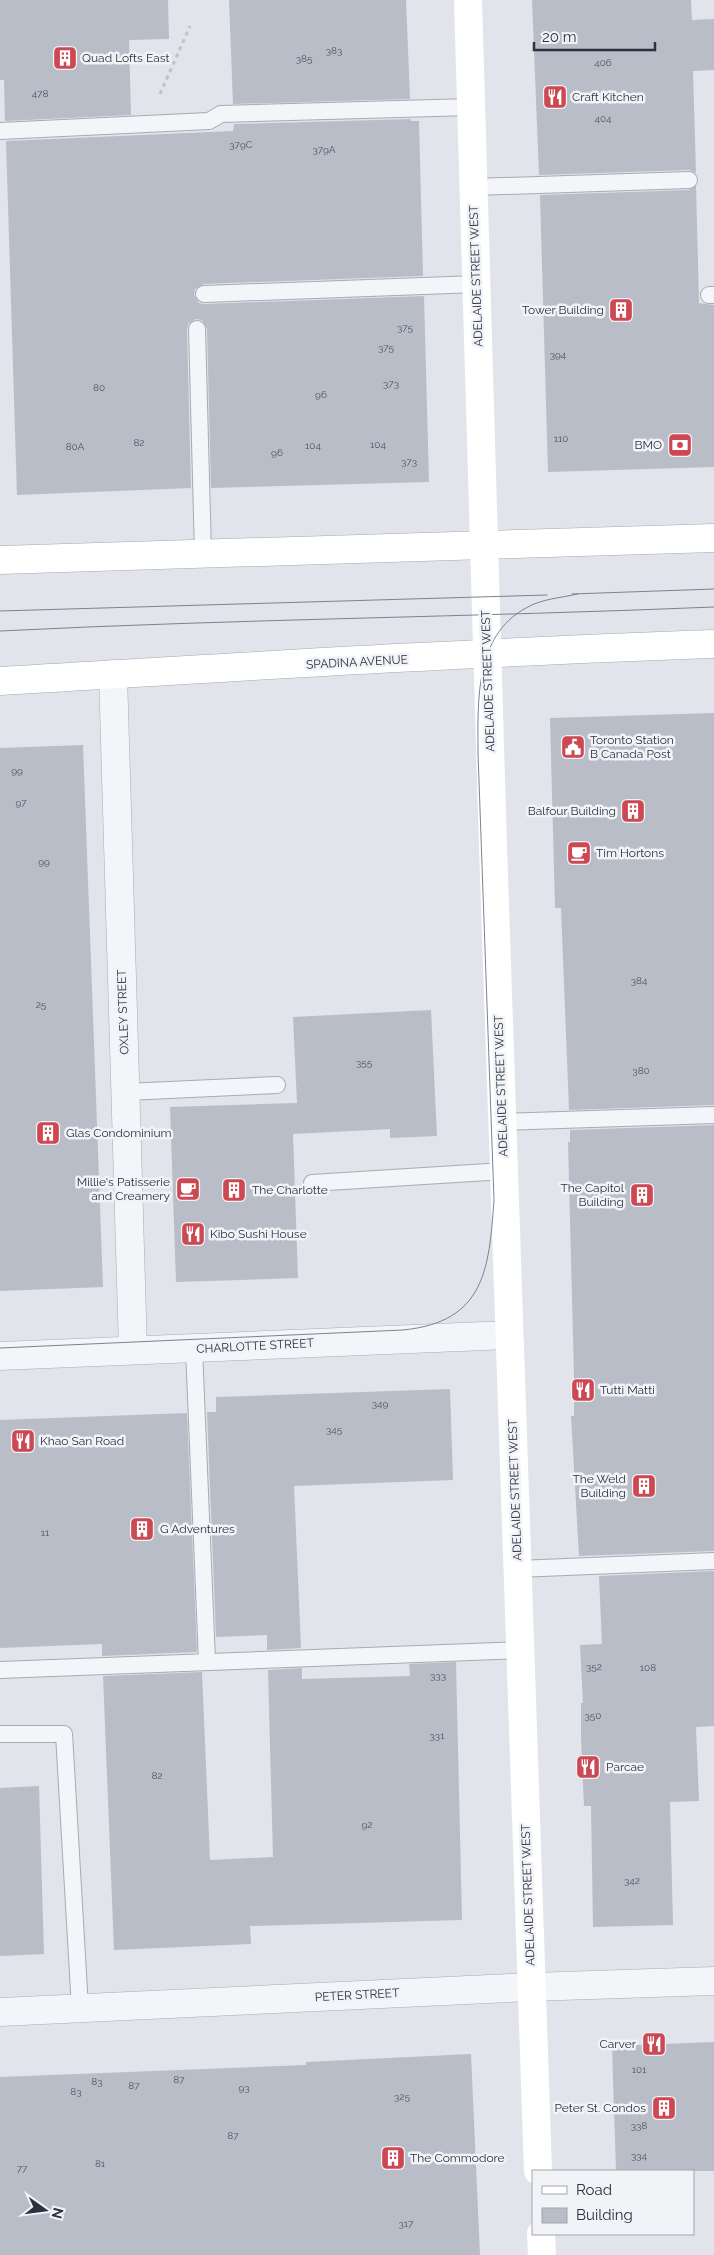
<svg xmlns="http://www.w3.org/2000/svg" width="714" height="2255" viewBox="0 0 714 2255" font-family="Raleway,sans-serif">
	<rect width="100%" height="100%" fill="#e1e4ea"/>
	<path fill="#b9bdc7" d="M 0,0 L 168,0 L 169,39 L 129,40 L 131,115 L 5,121 L 4,80 L 0,80 Z
		M 229,0 L 406,0 L 410,99 L 233,104 Z
		M 532,0 L 691,0 L 692,20 L 714,19 L 714,70 L 693,71 L 696,173 L 689,170 L 539,175 Z
		M 411,119 L 411,121 L 419,121 L 423,276 L 204,284 L 195,289 L 194,295 L 199,303 L 204,304 L 424,296 L 429,482 L 211,488 L 207,329 L 202,320 L 196,319 L 188,324 L 187,329 L 191,488 L 17,495 L 6,141 L 233,131 L 234,124 Z
		M 696,186 L 699,303 L 714,305 L 714,467 L 548,472 L 540,195 L 689,190 Z
		M 714,713 L 714,1105 L 569,1110 L 561,908 L 555,908 L 550,718 Z
		M 83,745 L 103,1287 L 0,1291 L 0,748 Z
		M 431,1010 L 437,1136 L 390,1138 L 390,1129 L 293,1134 L 298,1278 L 176,1282 L 170,1107 L 297,1103 L 293,1017 Z
		M 714,1125 L 714,1551 L 579,1556 L 571,1416 L 574,1416 L 574,1376 L 568,1142 L 570,1142 L 570,1130 Z
		M 450,1389 L 453,1480 L 294,1486 L 301,1648 L 267,1650 L 267,1635 L 216,1637 L 207,1412 L 216,1412 L 216,1397 Z
		M 187,1413 L 197,1652 L 102,1656 L 102,1644 L 0,1648 L 0,1420 Z
		M 714,1571 L 714,1726 L 696,1727 L 699,1801 L 670,1802 L 673,1925 L 593,1927 L 591,1806 L 584,1806 L 581,1738 L 581,1703 L 583,1703 L 580,1645 L 602,1644 L 599,1576 Z
		M 456,1662 L 462,1920 L 250,1926 L 251,1944 L 114,1950 L 103,1676 L 202,1672 L 210,1860 L 273,1857 L 268,1670 L 302,1668 L 302,1679 L 410,1676 L 409,1664 Z
		M 39,1786 L 44,1954 L 0,1956 L 0,1788 Z
		M 714,2042 L 714,2171 L 616,2171 L 612,2046 Z
		M 471,2054 L 480,2255 L 0,2255 L 0,2077 L 306,2065 L 306,2062 Z"/>
	<g fill="none" stroke-linecap="round" stroke-linejoin="round">
		<defs>
			<path id="service" d="M 0,131 L 209,121 L 221,114 L 471,107
				M 474,187 L 689,180
				M 204,294 L 477,284
				M 709,295 L 714,295
				M 197,329 L 203,553
				M 126,1092 L 277,1085
				M 502,1122 L 714,1115
				M 312,1183 L 504,1171
				M 194,1349 L 207,1661
				M 517,1569 L 714,1561
				M 0,1670 L 520,1650
				M 0,1734 L 64,1734 L 80,2008"/>
			<path id="minor" d="M 113,674 L 133,1350
				M 0,1356 L 509,1335"/>
			<path id="tertiary" d="M 0,2012 L 531,1987 L 714,1981"/>
			<path id="primary" d="M 0,560 L 714,538
				M 0,681 C 238,667 476,652 714,644"/>
		</defs>
		<use href="#service" stroke="#a6abb4" stroke-width="18"/>
		<use href="#minor" stroke="#a6abb4" stroke-width="29"/>
		<use href="#tertiary" stroke="#a6abb4" stroke-width="29"/>
		<use href="#primary" stroke="#a1a8b5" stroke-width="29"/>
		<path stroke="#bfc2c8" stroke-width="3" stroke-dasharray="4 4" stroke-linecap="butt" d="M 160,94 L 190,26"/>
		<use href="#service" stroke="#f4f5f8" stroke-width="16"/>
		<use href="#minor" stroke="#f4f5f8" stroke-width="28"/>
		<use href="#tertiary" stroke="#f4f5f8" stroke-width="28"/>
		<path stroke="#fff" stroke-width="28" d="M 468,0 L 493,847 L 538,2171
			M 541,2234 L 542,2255"/>
		<use href="#primary" stroke="#fff" stroke-width="28"/>
		<path stroke="#7b8293" stroke-width="1" d="M 572,594 L 714,589
			M 0,611 L 547,595
			M 0,631 C 238,619 476,617 714,607
			M 0,1348 L 403,1330 C 485,1322 489,1269 494,1200 L 478,753 C 478,702 474,636 526,608 C 541,599 560,598 578,594"/>
	</g>
	<defs>
		<symbol id="building-square" viewBox="-11 -11 22 22"><rect x="-9" y="-9" width="18" height="18" rx="4" fill="#cc4953" stroke="#f1f3f7"/><path d="M-4-6H4V6H1V3H-1V6H-4ZM-2.5-4.3h1.7v1.8h-1.7ZM.8-4.3h1.7v1.8H.8ZM-2.5-1h1.7V.8h-1.7ZM.8-1h1.7V.8H.8Z" fill="#fff"/></symbol>
		<symbol id="restaurant-square" viewBox="-11 -11 22 22"><rect x="-9" y="-9" width="18" height="18" rx="4" fill="#cc4953" stroke="#f1f3f7"/><path d="M-5-6h1v4h1v-4h1v4h1v-4h1v5L-1.5 .5V6h-2V.5L-5-1ZM5-6V6H3V1.5H1.5Q1.5-4 5-6Z" fill="#fff"/></symbol>
		<symbol id="bank-square" viewBox="-11 -11 22 22"><rect x="-9" y="-9" width="18" height="18" rx="4" fill="#cc4953" stroke="#f1f3f7"/><path d="M-6-4H6V4H-6ZM0-2.3a2.3 2.3 0 1 0 0 4.6a2.3 2.3 0 1 0 0-4.6Z" fill="#fff"/></symbol>
		<symbol id="civic-square" viewBox="-11 -11 22 22"><rect x="-9" y="-9" width="18" height="18" rx="4" fill="#cc4953" stroke="#f1f3f7"/><path d="M-.6-6.5H3V-4.5H.6V-3L4-1V1h2V6H-6V1h2V-1L-.6-3ZM-1.2 2.5V6h2.4V2.5Z" fill="#fff"/></symbol>
		<symbol id="cafe-square" viewBox="-11 -11 22 22"><rect x="-9" y="-9" width="18" height="18" rx="4" fill="#cc4953" stroke="#f1f3f7"/><path d="M-5.5-4.5H6V0H3Q3 3.5 0 3.5H-2.5Q-5.5 3.5-5.5 0ZM3-3.2v2h1.7v-2ZM-6 4.5H4V6H-6Z" fill="#fff"/></symbol>
	</defs>
	<g fill-rule="evenodd">
		<use href="#building-square" x="51" y="44" width="28" height="28"/>
		<use href="#restaurant-square" x="541" y="83" width="28" height="28"/>
		<use href="#building-square" x="607" y="296" width="28" height="28"/>
		<use href="#bank-square" x="666" y="431" width="28" height="28"/>
		<use href="#civic-square" x="559" y="733" width="28" height="28"/>
		<use href="#building-square" x="619" y="797" width="28" height="28"/>
		<use href="#cafe-square" x="565" y="839" width="28" height="28"/>
		<use href="#building-square" x="34" y="1119" width="28" height="28"/>
		<use href="#cafe-square" x="174" y="1175" width="28" height="28"/>
		<use href="#building-square" x="220" y="1176" width="28" height="28"/>
		<use href="#building-square" x="628" y="1181" width="28" height="28"/>
		<use href="#restaurant-square" x="179" y="1220" width="28" height="28"/>
		<use href="#restaurant-square" x="569" y="1376" width="28" height="28"/>
		<use href="#restaurant-square" x="9" y="1427" width="28" height="28"/>
		<use href="#building-square" x="630" y="1472" width="28" height="28"/>
		<use href="#building-square" x="128" y="1515" width="28" height="28"/>
		<use href="#restaurant-square" x="574" y="1753" width="28" height="28"/>
		<use href="#restaurant-square" x="640" y="2030" width="28" height="28"/>
		<use href="#building-square" x="650" y="2094" width="28" height="28"/>
		<use href="#building-square" x="379" y="2144" width="28" height="28"/>
	</g>
	<g text-anchor="middle" stroke-width="5" stroke-linejoin="round" paint-order="stroke">
		<g font-size="10" fill="#4e5462">
			<text x="334" y="54">383</text>
			<text x="304" y="62">385</text>
			<text x="603" y="66">406</text>
			<text x="40" y="97">478</text>
			<text x="603" y="122">404</text>
			<text x="241" y="148">379C</text>
			<text x="324" y="153">379A</text>
			<text x="405" y="331">375</text>
			<text x="386" y="351">375</text>
			<text x="558" y="358">394</text>
			<text x="391" y="387">373</text>
			<text x="99" y="391">80</text>
			<text x="321" y="398">96</text>
			<text x="561" y="442">110</text>
			<text x="139" y="446">82</text>
			<text x="378" y="448">104</text>
			<text x="313" y="449">104</text>
			<text x="75" y="450">80A</text>
			<text x="277" y="456">96</text>
			<text x="409" y="465">373</text>
			<text x="17" y="774">99</text>
			<text x="21" y="806">97</text>
			<text x="44" y="865">99</text>
			<text x="639" y="984">384</text>
			<text x="41" y="1008">25</text>
			<text x="364" y="1066">355</text>
			<text x="641" y="1074">380</text>
			<text x="380" y="1407">349</text>
			<text x="334" y="1433">345</text>
			<text x="45" y="1536">11</text>
			<text x="594" y="1670">352</text>
			<text x="648" y="1671">108</text>
			<text x="438" y="1679">333</text>
			<text x="593" y="1719">350</text>
			<text x="437" y="1739">331</text>
			<text x="157" y="1779">82</text>
			<text x="367" y="1828">92</text>
			<text x="632" y="1884">342</text>
			<text x="639" y="2073">101</text>
			<text x="179" y="2083">87</text>
			<text x="97" y="2085">83</text>
			<text x="134" y="2089">87</text>
			<text x="244" y="2091">93</text>
			<text x="76" y="2095">83</text>
			<text x="402" y="2100">325</text>
			<text x="639" y="2129">338</text>
			<text x="233" y="2139">87</text>
			<text x="639" y="2159">334</text>
			<text x="100" y="2167">81</text>
			<text x="22" y="2172">77</text>
			<text x="406" y="2227">317</text>
		</g>
		<g font-size="12" fill="#2a3141" stroke="#f1f3f7" text-anchor="start">
			<text x="82" y="62">Quad Lofts East</text>
			<text x="572" y="101">Craft Kitchen</text>
			<text x="604" y="314" text-anchor="end">Tower Building</text>
			<text x="662" y="449" text-anchor="end">BMO</text>
			<text x="590" y="744">Toronto Station<tspan x="590" dy="14">B Canada Post</tspan></text>
			<text x="616" y="815" text-anchor="end">Balfour Building</text>
			<text x="596" y="857">Tim Hortons</text>
			<text x="66" y="1137">Glas Condominium</text>
			<text x="170" y="1186" text-anchor="end">Millie's Patisserie<tspan x="170" dy="14">and Creamery</tspan></text>
			<text x="624" y="1192" text-anchor="end">The Capitol<tspan x="624" dy="14">Building</tspan></text>
			<text x="252" y="1194">The Charlotte</text>
			<text x="210" y="1238">Kibo Sushi House</text>
			<text x="600" y="1394">Tutti Matti</text>
			<text x="40" y="1445">Khao San Road</text>
			<text x="626" y="1483" text-anchor="end">The Weld<tspan x="626" dy="14">Building</tspan></text>
			<text x="160" y="1533">G Adventures</text>
			<text x="606" y="1771">Parcae</text>
			<text x="636" y="2048" text-anchor="end">Carver</text>
			<text x="646" y="2112" text-anchor="end">Peter St. Condos</text>
			<text x="410" y="2162">The Commodore</text>
		</g>
		<g font-size="12" fill="#2a3141" stroke="#f1f3f7">
			<text transform="translate(476 276) rotate(-92)" y="4">ADELAIDE STREET WEST</text>
			<text transform="translate(357 662) rotate(-3)" y="4">SPADINA AVENUE</text>
			<text transform="translate(488 681) rotate(-92)" y="4">ADELAIDE STREET WEST</text>
			<text transform="translate(123 1012) rotate(-92)" y="4">OXLEY STREET</text>
			<text transform="translate(501 1086) rotate(-92)" y="4">ADELAIDE STREET WEST</text>
			<text transform="translate(255 1346) rotate(-3)" y="4">CHARLOTTE STREET</text>
			<text transform="translate(515 1490) rotate(-92)" y="4">ADELAIDE STREET WEST</text>
			<text transform="translate(528 1895) rotate(-92)" y="4">ADELAIDE STREET WEST</text>
			<text transform="translate(357 1995) rotate(-3)" y="4">PETER STREET</text>
		</g>
	</g>
	<rect x="532" y="2170" width="162" height="65" fill="#f1f3f7" stroke="#a1a5ae"/>
	<rect x="542" y="2186" width="25" height="8" fill="#ffffff" stroke="#a1a5ae"/>
	<text x="576" y="2195" font-size="15" fill="#2a3141">Road</text>
	<rect x="542" y="2208" width="25" height="15" fill="#b9bdc7" stroke="#a1a5ae"/>
	<text x="576" y="2220" font-size="15" fill="#2a3141">Building</text>
	<g transform="translate(45 2210) rotate(104)" stroke="#f1f3f7" stroke-width="4" paint-order="stroke">
	<path d="M0-4L9 19L0 12L-9 19Z" fill="#2a3141"/>
	<text y="-8" font-size="14" font-weight="bold" text-anchor="middle" fill="#2a3141">N</text>
	</g>
	<path d="M534 42v8h121v-8" fill="none" stroke="#2a3141" stroke-width="2.5"/>
	<text x="542" y="42" font-size="15" fill="#2a3141" stroke="#f1f3f7" stroke-width="4" paint-order="stroke">20 m</text>
</svg>
